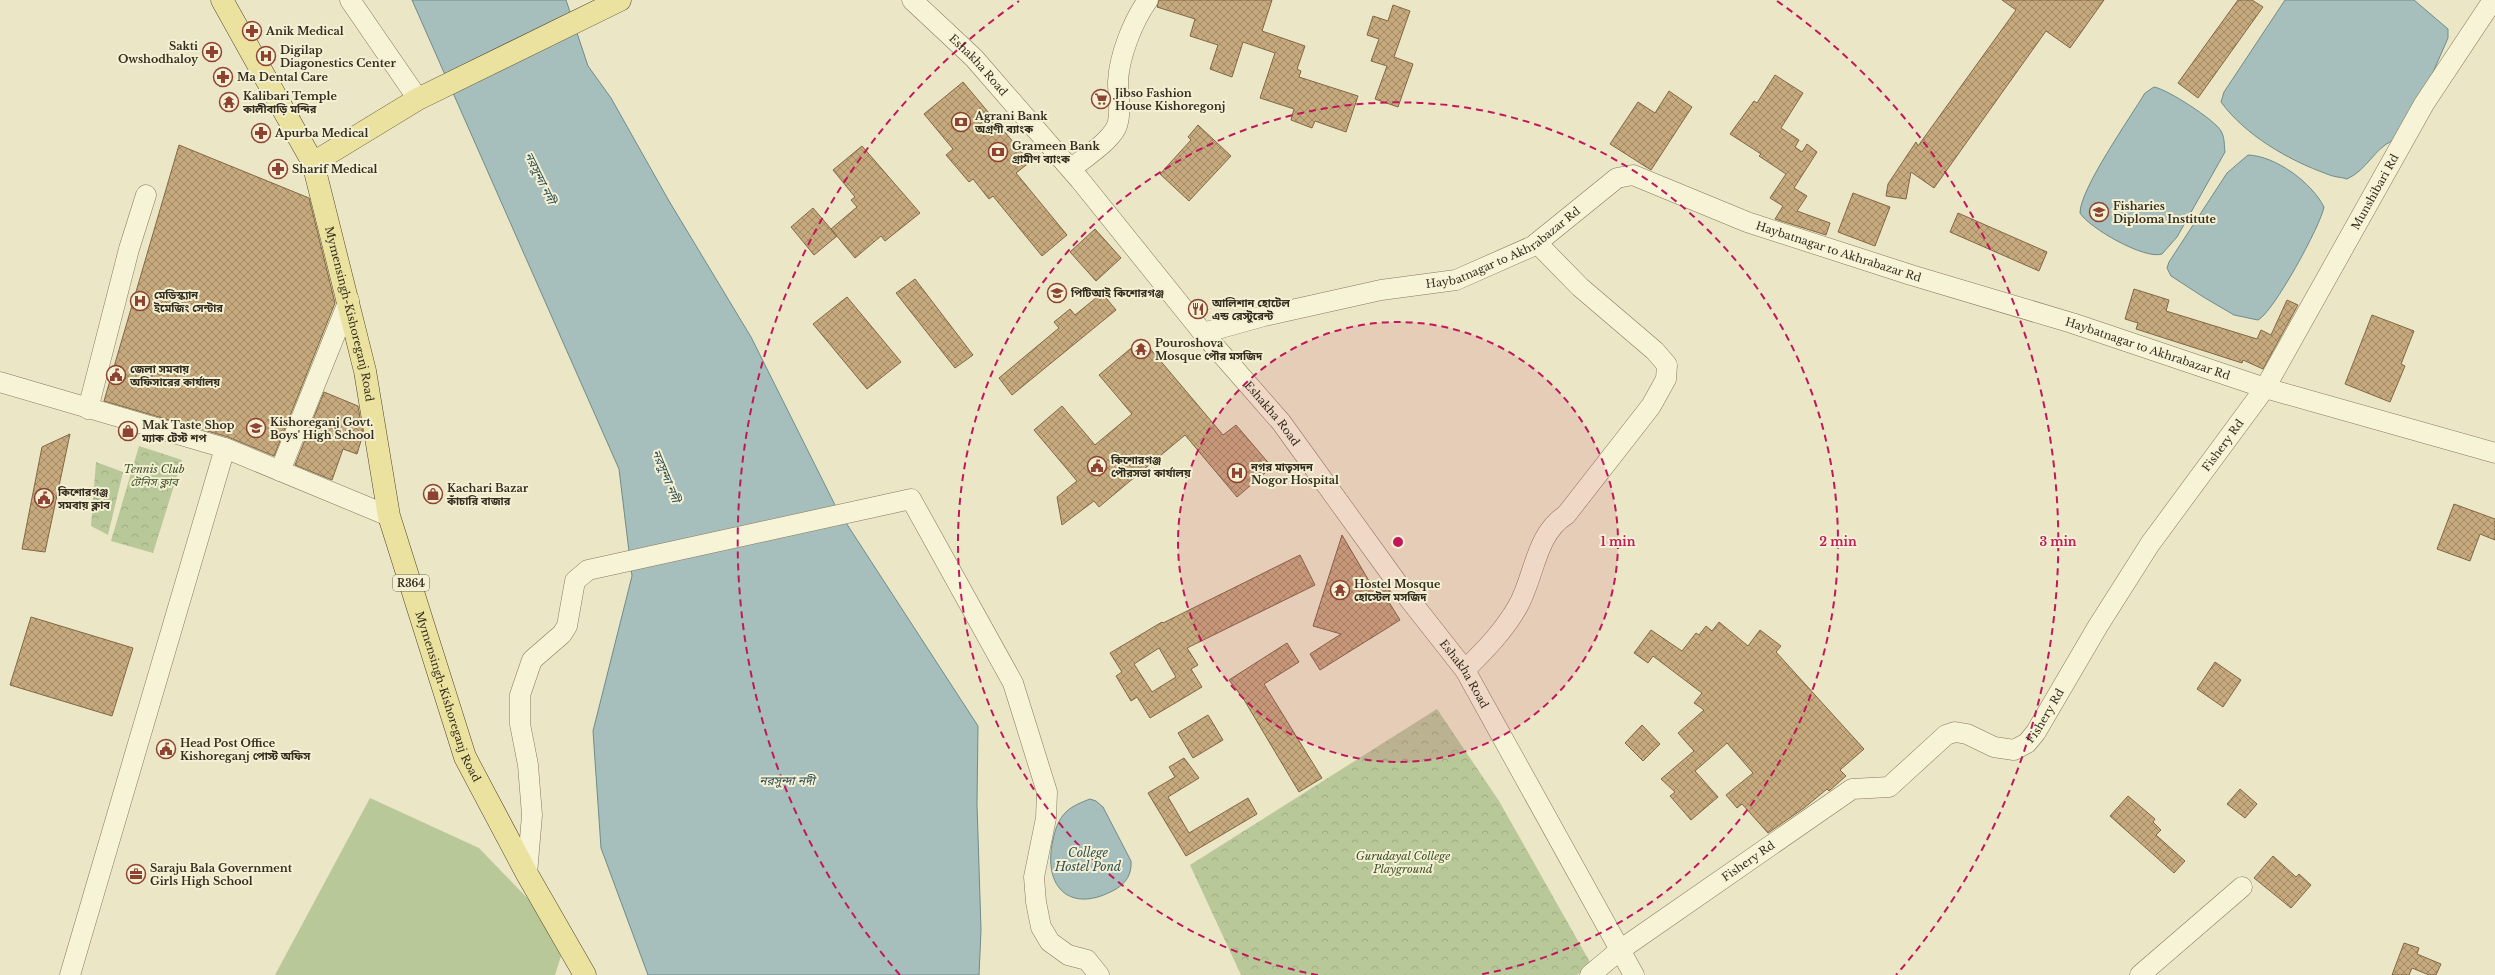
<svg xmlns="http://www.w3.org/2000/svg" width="2495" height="975" viewBox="0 0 2495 975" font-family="'Libre Baskerville','Noto Sans Bengali',serif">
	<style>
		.green { fill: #b9c899 }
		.park { fill: url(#park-crowns) }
		.water { fill: #a6bebc; stroke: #6e8c8a }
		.building { fill: url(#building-cross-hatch); stroke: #816844; fill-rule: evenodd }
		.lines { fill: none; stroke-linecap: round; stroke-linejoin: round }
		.minor-casing { stroke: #84795c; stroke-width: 21 }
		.major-casing { stroke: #524630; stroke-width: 23 }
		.minor { stroke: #f6f3d7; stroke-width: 20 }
		.major { stroke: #ebe29f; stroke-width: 22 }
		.ring { fill: none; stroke: #c2185b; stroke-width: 2; stroke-dasharray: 7 5 }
		.labels { text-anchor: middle; stroke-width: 4; stroke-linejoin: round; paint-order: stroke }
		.shield { fill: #f3f0d4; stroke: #6e6855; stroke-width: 1 }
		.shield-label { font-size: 10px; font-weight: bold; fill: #352e1f }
		.poi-label { font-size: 11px; font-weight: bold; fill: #352e1f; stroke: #f3f0d4; text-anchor: start }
		.street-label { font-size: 11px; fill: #352e1f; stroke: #f3f0d4 }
		.park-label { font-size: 11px; font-style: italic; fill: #3e5027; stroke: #f3f0d4 }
		.water-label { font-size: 12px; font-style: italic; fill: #304f54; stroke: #f3f0d4 }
		.centre { fill: #c2185b; stroke: #f3f0d4; stroke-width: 2 }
		.ring-label { font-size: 12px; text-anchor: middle; font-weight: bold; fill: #c2185b; stroke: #f3f0d4; stroke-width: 4; stroke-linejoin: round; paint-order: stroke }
	</style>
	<defs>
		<pattern id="park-crowns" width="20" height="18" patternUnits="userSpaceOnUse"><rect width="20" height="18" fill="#b9c899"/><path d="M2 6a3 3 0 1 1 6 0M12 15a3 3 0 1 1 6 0" fill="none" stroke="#a0ac83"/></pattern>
		<pattern id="building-cross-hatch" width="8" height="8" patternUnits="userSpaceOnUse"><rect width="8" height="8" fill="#c6a97d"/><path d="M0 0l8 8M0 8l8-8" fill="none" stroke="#a28a66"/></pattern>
	</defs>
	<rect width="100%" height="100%" fill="#ebe6c5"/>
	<path class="green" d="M370,798L479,848L531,902L561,956L555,975H275Z"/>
	<path class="park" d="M139,446L182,460L153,553L111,541Z
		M96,462L123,472L108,535L91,526Z
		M1437,709L1499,801L1591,964L1577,975H1241L1190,865Z"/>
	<path class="water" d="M412,0H566L588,66L611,98L669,201L751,337L837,509L978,726L977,804L981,930L979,975H648L601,848L593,731L632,576L619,469Z
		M2285,0H2414L2448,29V38L2427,86L2392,141C2375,148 2367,170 2347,179C2341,177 2333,177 2327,174C2288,160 2245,135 2221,102L2224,92Z
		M2154,87C2167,89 2215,120 2221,131C2225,138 2224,145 2225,152L2177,237L2162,254C2145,260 2089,228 2080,213C2080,189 2130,118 2145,93Z
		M2248,155C2276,156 2312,183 2324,207C2321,225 2273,313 2258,320L2234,315L2205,298L2171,276L2167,268L2169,262L2227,173Z
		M1090,799L1096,801L1103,807L1131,861C1132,874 1126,883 1116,889C1071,915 1042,888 1053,840C1055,830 1058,820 1066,812C1072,806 1082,802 1090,799Z"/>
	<path class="building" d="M1159,0H1272L1262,31L1305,46L1297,69L1301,71L1299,77L1358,96L1346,132L1315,121L1312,128L1291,120L1294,109L1260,98L1275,53L1243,42L1232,77L1210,69L1218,45L1190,36L1195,19L1157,7Z
		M2002,0H2104L2070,48L2046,31L1934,188L1911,172L1906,199L1886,196L1888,184L1916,142L1918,146L2016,10Z
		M2238,0H2252L2263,7L2198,98L2178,83Z
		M1393,5L1410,11L1394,57L1413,64L1398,107L1375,99L1387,66L1371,61L1379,39L1367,35L1373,16L1388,21Z
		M1775,75L1803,93L1781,128L1799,140L1795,147L1802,152L1807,144L1817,152L1794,188L1807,196L1797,211L1830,223L1826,235L1775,219L1783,206L1770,198L1786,174L1759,156L1761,154L1730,134L1754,101L1757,103Z
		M963,82L1030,162L1016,173L1067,235L1042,256L993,196L989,199L973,179L969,182L946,155L953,149L924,114Z
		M1669,91L1692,107L1651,170L1610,144L1638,102L1655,113Z
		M1198,125L1231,156L1189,201L1160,174L1191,140L1188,137Z
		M179,145L309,198L335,303L274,456L228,437L104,401Z
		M862,146L920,213L885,241L881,236L855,258L831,229L857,207L851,200L855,197L833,170Z
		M1853,193L1890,207L1875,246L1838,232Z
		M813,208L837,236L814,255L791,227Z
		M1958,213L2047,252L2039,271L1950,232Z
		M1095,229L1121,258L1096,281L1070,252Z
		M915,279L973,355L955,368L896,293Z
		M2134,289L2169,300L2166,311L2257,339L2261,330L2271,335L2287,300L2298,305L2263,369L2243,360L2242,363L2136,329L2138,323L2125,319Z
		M1102,293L1116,310L1012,395L999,378L1059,328L1054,322L1070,309L1075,315Z
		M847,297L901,362L867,389L813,324Z
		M2372,315L2414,331L2401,364L2405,366L2390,402L2345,384Z
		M1142,339L1223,435L1236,425L1272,467L1237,497L1185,435L1099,507L1094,501L1062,525L1057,497L1077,481L1034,430L1062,406L1095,445L1132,414L1099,375Z
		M324,392L358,406L363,434L357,454L343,449L332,480L295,465Z
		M70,434L45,552L22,549L42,447Z
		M2454,504L2495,519V540L2480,534L2470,561L2437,549Z
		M1342,535L1372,586L1382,581L1393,596L1387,599L1400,620L1320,670L1310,654L1341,634L1313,626Z
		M1300,555L1315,585L1187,648L1198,665L1191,669L1202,687L1150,718L1137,697L1131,701L1116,676L1122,672L1110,653L1162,622L1163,623ZM1159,648L1176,677L1152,692L1134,664Z
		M31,617L133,648L112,716L10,685Z
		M1719,622L1748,646L1760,630L1781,646L1776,652L1864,749L1840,770L1846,776L1829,791L1827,789L1804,808L1768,833L1742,804L1737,808L1726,795L1753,773L1727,743L1695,771L1718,797L1691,820L1670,796L1675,792L1661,779L1694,751L1678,733L1704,710L1694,703L1702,693L1653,656L1648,663L1634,653L1651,630L1682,651L1696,633L1699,635L1706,626L1712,631Z
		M1287,643L1299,662L1264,684L1322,778L1299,792L1243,698L1229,680Z
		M2215,662L2241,680L2223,707L2197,689Z
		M1208,715L1223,740L1193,758L1178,733Z
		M1642,725L1660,744L1643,761L1625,743Z
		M1184,758L1199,778L1168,797L1189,833L1248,798L1257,814L1186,856L1148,793L1175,777L1169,767Z
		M2240,789L2257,804L2245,818L2227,804Z
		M2128,796L2155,819L2153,822L2161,830L2156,835L2185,861L2174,873L2110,816Z
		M2273,856L2296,877L2299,874L2311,885L2291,908L2254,878Z
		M2404,943L2419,948L2417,954L2441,964L2436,975H2429L2412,968L2409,975H2392Z"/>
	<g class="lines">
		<g class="minor-casing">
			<g id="minor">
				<path d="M350,0L418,99"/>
				<path id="s1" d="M912,0L974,58L1080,180L1203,333L1281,422L1406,595L1465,670L1634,975"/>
				<path d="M1071,169C1085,157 1107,144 1116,128C1122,115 1118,96 1118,82C1119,56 1133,21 1148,0"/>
				<path id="s2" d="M1203,333L1264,316L1381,290L1456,280L1533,246L1617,178L1633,175L1747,222L1911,275L2072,323L2265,388L2495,453"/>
				<path d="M0,382L225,448"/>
				<path d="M88,409L129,249L146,195"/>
				<path d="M280,471L349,300"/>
				<path d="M1465,670C1485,650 1504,631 1518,606C1534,578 1536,533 1566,515L1651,406L1666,379L1667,365L1655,351L1580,287L1537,243"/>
				<path d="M527,874L532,815L528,765L520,724V695L532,660L562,634L567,626L575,581L588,570L911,499L1013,683L1047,792L1046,818L1034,877L1036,902L1041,927L1050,942L1068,955L1087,960L1099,975"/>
				<path d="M70,975L225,448L389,516"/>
				<path id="s3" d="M1590,975L1620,950L1852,789L1889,787L1946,735L1955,732L1967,734L1994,747L2014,750L2027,743L2036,732L2098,626L2150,544L2265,388L2424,104L2493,0"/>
				<path d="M2140,975L2242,887"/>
			</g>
		</g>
		<g class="major-casing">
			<g id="major">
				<path id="s4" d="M222,0L313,163L365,371L389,516L465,757L527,874L585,975"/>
				<path d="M313,163L418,99L620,0"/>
			</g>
		</g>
		<use href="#minor" class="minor"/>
		<use href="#major" class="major"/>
	</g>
	<circle cx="1398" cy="542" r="220" fill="#c2185b" fill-opacity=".12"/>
	<g class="ring">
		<circle cx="1398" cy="542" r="220"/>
		<path d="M1318 975A440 440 0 1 1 1478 975"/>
		<path d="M900 975A660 660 0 0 1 1019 1M1777 1A660 660 0 0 1 1896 975"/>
	</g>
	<defs>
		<g id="pharmacy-ring" transform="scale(1)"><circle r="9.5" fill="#f3f0d4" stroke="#8e4231" stroke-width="1.5"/><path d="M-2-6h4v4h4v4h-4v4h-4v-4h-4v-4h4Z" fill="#8e4231"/></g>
		<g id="hospital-ring" transform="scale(1)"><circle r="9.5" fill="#f3f0d4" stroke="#8e4231" stroke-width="1.5"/><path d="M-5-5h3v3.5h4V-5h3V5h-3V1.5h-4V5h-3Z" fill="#8e4231"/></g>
		<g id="supermarket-ring" transform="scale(1)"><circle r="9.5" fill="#f3f0d4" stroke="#8e4231" stroke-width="1.5"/><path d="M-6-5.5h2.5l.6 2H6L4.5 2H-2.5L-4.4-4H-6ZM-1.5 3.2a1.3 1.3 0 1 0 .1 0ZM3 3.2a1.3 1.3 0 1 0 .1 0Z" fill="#8e4231"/></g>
		<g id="temple-ring" transform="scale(1)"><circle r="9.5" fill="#f3f0d4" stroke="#8e4231" stroke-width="1.5"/><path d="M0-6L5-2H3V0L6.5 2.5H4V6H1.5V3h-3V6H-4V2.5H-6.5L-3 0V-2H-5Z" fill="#8e4231"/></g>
		<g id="bank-ring" transform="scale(1)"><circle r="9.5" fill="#f3f0d4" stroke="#8e4231" stroke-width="1.5"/><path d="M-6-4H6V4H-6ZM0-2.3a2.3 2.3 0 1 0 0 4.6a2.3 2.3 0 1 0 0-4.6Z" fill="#8e4231"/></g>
		<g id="university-ring" transform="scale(1)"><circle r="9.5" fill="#f3f0d4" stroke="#8e4231" stroke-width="1.5"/><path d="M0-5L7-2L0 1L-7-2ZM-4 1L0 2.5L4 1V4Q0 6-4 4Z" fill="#8e4231"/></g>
		<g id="school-ring" transform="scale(1)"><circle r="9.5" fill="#f3f0d4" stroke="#8e4231" stroke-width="1.5"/><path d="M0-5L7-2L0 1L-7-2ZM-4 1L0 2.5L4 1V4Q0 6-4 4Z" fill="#8e4231"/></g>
		<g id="restaurant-ring" transform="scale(1)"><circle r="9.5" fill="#f3f0d4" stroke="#8e4231" stroke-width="1.5"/><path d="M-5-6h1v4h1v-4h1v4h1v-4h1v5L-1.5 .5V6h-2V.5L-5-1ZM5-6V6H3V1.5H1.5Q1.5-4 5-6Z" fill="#8e4231"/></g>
		<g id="civic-ring" transform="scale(1)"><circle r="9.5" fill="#f3f0d4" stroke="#8e4231" stroke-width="1.5"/><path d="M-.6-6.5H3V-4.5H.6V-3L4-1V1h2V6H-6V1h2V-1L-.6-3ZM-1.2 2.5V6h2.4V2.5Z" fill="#8e4231"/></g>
		<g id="shop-ring" transform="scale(1)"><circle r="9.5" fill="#f3f0d4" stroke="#8e4231" stroke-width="1.5"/><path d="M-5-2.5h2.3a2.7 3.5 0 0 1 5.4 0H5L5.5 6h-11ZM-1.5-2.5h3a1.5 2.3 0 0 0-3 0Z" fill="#8e4231"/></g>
		<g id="office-ring" transform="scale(1)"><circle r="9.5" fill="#f3f0d4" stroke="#8e4231" stroke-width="1.5"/><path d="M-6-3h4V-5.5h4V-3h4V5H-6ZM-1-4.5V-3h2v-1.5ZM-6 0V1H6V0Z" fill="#8e4231"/></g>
	</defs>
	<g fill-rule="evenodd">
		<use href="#pharmacy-ring" x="252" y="31"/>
		<use href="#pharmacy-ring" x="212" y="52"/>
		<use href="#hospital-ring" x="266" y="56"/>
		<use href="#pharmacy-ring" x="223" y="77"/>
		<use href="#supermarket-ring" x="1101" y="99"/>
		<use href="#temple-ring" x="229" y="102"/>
		<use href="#bank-ring" x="961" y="122"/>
		<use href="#pharmacy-ring" x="261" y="133"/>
		<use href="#bank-ring" x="998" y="152"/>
		<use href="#pharmacy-ring" x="278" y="169"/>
		<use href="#university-ring" x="2099" y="212"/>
		<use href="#school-ring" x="1057" y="293"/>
		<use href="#hospital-ring" x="140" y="301"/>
		<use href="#restaurant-ring" x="1198" y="309"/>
		<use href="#temple-ring" x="1141" y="349"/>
		<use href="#civic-ring" x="116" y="375"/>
		<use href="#school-ring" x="256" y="428"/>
		<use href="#shop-ring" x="128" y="431"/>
		<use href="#civic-ring" x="1097" y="466"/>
		<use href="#hospital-ring" x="1237" y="473"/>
		<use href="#shop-ring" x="433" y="494"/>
		<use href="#civic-ring" x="44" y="498"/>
		<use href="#temple-ring" x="1340" y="590"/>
		<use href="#civic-ring" x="166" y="749"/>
		<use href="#office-ring" x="136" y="874"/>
	</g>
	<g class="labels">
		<rect class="shield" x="393" y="575" width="36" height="16" rx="3"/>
		<g class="shield-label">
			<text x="411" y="587">R364</text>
		</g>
		<g class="poi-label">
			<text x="266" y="35">Anik Medical</text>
			<text x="198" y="50" text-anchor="end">Sakti<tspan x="198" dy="13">Owshodhaloy</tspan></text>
			<text x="280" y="54">Digilap<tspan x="280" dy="13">Diagonestics Center</tspan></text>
			<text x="237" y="81">Ma Dental Care</text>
			<text x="1115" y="97">Jibso Fashion<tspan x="1115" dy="13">House Kishoregonj</tspan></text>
			<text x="243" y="100">Kalibari Temple<tspan x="243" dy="13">কালীবাড়ি মন্দির</tspan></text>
			<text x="975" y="120">Agrani Bank<tspan x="975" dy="13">অগ্রণী ব্যাংক</tspan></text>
			<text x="275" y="137">Apurba Medical</text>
			<text x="1012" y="150">Grameen Bank<tspan x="1012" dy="13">গ্রামীণ ব্যাংক</tspan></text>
			<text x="292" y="173">Sharif Medical</text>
			<text x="2113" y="210">Fisharies<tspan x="2113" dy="13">Diploma Institute</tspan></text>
			<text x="1071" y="297">পিটিআই কিশোরগঞ্জ</text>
			<text x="154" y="299">মেডিস্ক্যান<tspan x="154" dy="13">ইমেজিং সেন্টার</tspan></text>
			<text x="1212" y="307">আলিশান হোটেল<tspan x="1212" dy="13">এন্ড রেস্টুরেন্ট</tspan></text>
			<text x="1155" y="347">Pouroshova<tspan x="1155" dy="13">Mosque পৌর মসজিদ</tspan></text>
			<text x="130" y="373">জেলা সমবায়<tspan x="130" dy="13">অফিসারের কার্যালয়</tspan></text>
			<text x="270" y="426">Kishoreganj Govt.<tspan x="270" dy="13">Boys' High School</tspan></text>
			<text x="142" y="429">Mak Taste Shop<tspan x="142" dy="13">ম্যাক টেস্ট শপ</tspan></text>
			<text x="1111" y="464">কিশোরগঞ্জ<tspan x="1111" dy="13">পৌরসভা কার্যালয়</tspan></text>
			<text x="1251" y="471">নগর মাতৃসদন<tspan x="1251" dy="13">Nogor Hospital</tspan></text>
			<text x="447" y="492">Kachari Bazar<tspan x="447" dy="13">কাঁচারি বাজার</tspan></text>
			<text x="58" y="496">কিশোরগঞ্জ<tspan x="58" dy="13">সমবায় ক্লাব</tspan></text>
			<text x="1354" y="588">Hostel Mosque<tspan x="1354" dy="13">হোস্টেল মসজিদ</tspan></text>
			<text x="180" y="747">Head Post Office<tspan x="180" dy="13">Kishoreganj পোস্ট অফিস</tspan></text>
			<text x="150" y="872">Saraju Bala Government<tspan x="150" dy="13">Girls High School</tspan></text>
		</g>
		<g class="street-label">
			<text dy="4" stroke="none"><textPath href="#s1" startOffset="93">Eshakha Road</textPath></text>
			<text dy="4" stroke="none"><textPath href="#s3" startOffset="1175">Munshibari Rd</textPath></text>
			<text dy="4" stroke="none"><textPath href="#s2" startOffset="315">Haybatnagar to Akhrabazar Rd</textPath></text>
			<text dy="4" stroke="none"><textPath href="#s2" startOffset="687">Haybatnagar to Akhrabazar Rd</textPath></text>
			<text dy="4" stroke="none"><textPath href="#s4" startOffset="342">Mymensingh-Kishoreganj Road</textPath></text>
			<text dy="4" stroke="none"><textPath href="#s2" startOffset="1011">Haybatnagar to Akhrabazar Rd</textPath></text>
			<text dy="4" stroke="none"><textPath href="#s1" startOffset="549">Eshakha Road</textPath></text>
			<text dy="4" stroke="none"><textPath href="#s3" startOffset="879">Fishery Rd</textPath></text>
			<text dy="4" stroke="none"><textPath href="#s1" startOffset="873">Eshakha Road</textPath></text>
			<text dy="4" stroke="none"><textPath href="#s4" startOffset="738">Mymensingh-Kishoreganj Road</textPath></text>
			<text dy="4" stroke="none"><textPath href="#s3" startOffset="555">Fishery Rd</textPath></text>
			<text dy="4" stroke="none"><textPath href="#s3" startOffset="195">Fishery Rd</textPath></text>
		</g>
		<g class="park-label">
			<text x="154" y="473">Tennis Club<tspan x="154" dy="13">টেনিস ক্লাব</tspan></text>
			<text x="1403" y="860">Gurudayal College<tspan x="1403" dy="13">Playground</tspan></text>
		</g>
		<g class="water-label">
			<text transform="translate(540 178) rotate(64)" y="4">নরসুন্দা নদী</text>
			<text transform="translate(666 476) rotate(68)" y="4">নরসুন্দা নদী</text>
			<text x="787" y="785">নরসুন্দা নদী</text>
			<text x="1088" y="857">College<tspan x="1088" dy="14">Hostel Pond</tspan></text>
		</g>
	</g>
	<circle cx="1398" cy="542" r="6" class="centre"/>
	<g class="ring-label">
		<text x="1618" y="546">1 min</text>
		<text x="1838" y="546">2 min</text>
		<text x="2058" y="546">3 min</text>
	</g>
</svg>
